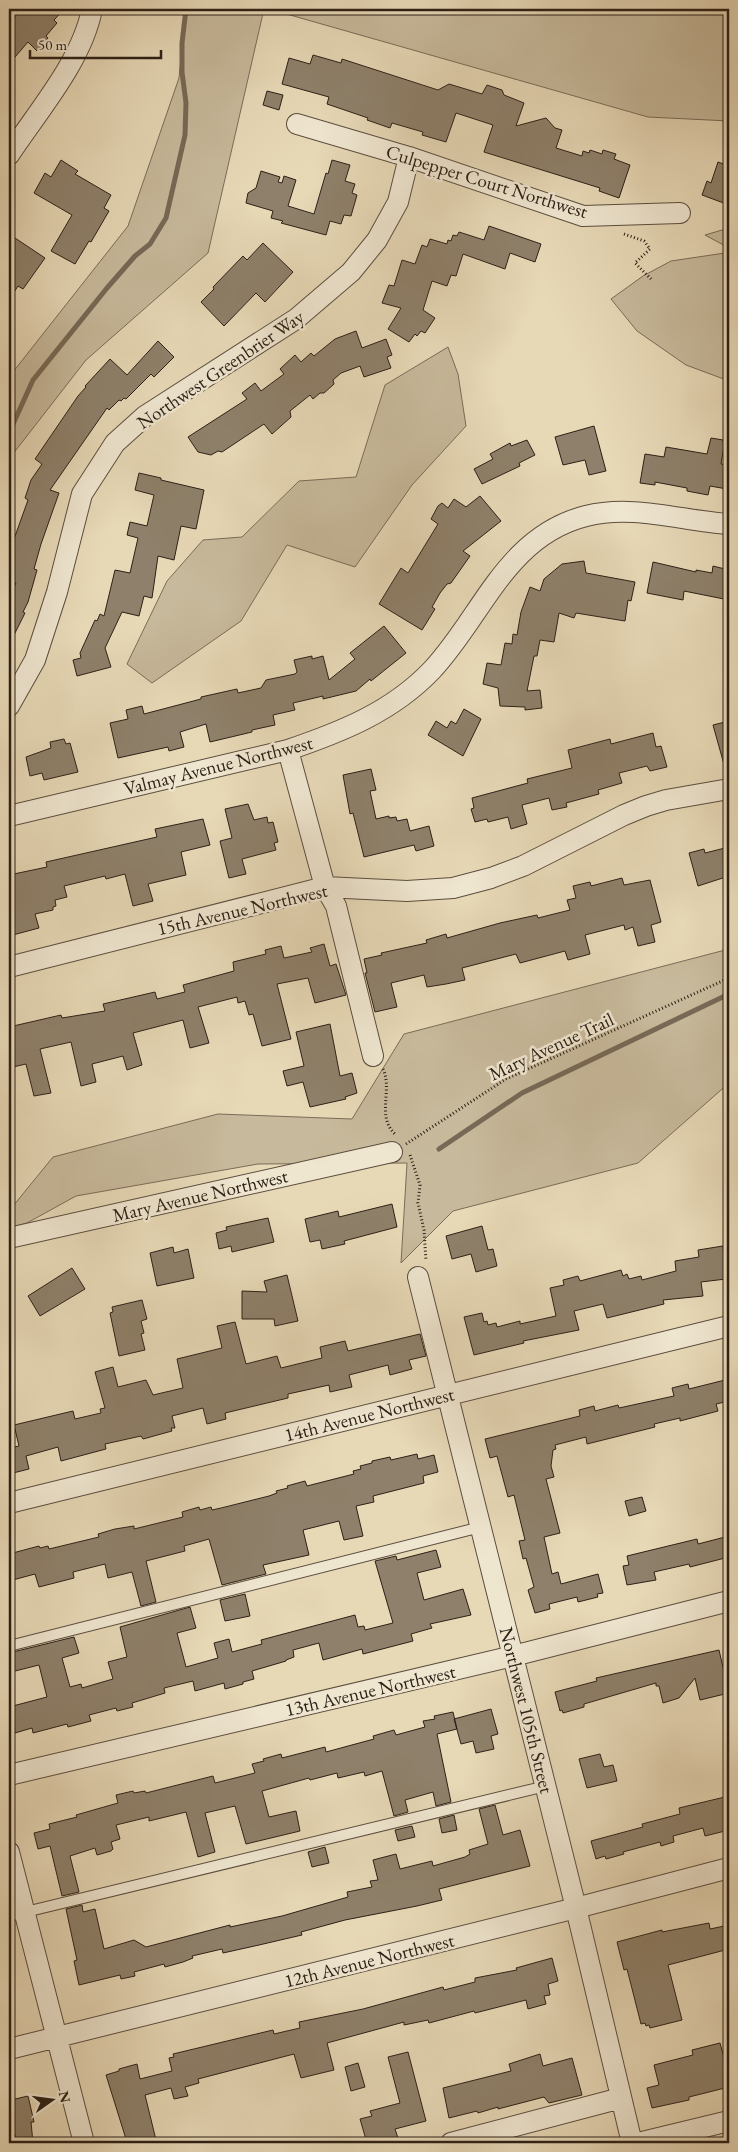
<svg xmlns="http://www.w3.org/2000/svg" width="738" height="2152" viewBox="0 0 738 2152" font-family="'EB Garamond',serif">
	<style>
		.green { fill: #c7b99b; stroke: #7a6c59 }
		.lines { fill: none; stroke-linecap: round; stroke-linejoin: round }
		.stream { stroke: #776956; stroke-width: 5 }
		.building { fill: #8e806a; stroke: #2d2017 }
		.service-casing { stroke: #5c4e3f; stroke-width: 12 }
		.minor-casing { stroke: #5c4e3f; stroke-width: 22 }
		.path { stroke: #2d2017; stroke-width: 3; stroke-dasharray: 1 2.5; stroke-linecap: butt }
		.service { stroke: #efe6d0; stroke-width: 10 }
		.minor { stroke: #efe6d0; stroke-width: 20 }
		.labels { text-anchor: middle; stroke-width: 5; stroke-linejoin: round; paint-order: stroke }
		.street-label { font-size: 19px; fill: #2d2017; stroke: #efe6d0 }
	</style>
	<rect width="100%" height="100%" fill="#e7d8b6"/>
	<filter id="stains"><feTurbulence type="fractalNoise" baseFrequency=".004" numOctaves="4"/><feColorMatrix values="0 0 0 0 .2 0 0 0 0 .09 0 0 0 0 .02 0 0 0 .5 -.17"/></filter>
	<radialGradient id="worn" r=".72"><stop offset=".6" stop-color="#630" stop-opacity="0"/><stop offset="1" stop-color="#630" stop-opacity=".3"/></radialGradient>
	<path class="green" d="M186,9H264L208,253L86,360L9,459V377L128,226L179,78Z
		M269,9H729V121L648,117Z
		M729,228V248L705,235Z
		M725,253L729,255V381L686,365L637,331L611,299L643,276L671,261Z
		M448,347L458,374L466,426L412,485L355,567L287,545L241,621L152,683L127,664L167,581L203,540L242,537L299,481L356,477L385,385Z
		M729,949V1083L638,1163L453,1211L401,1263L407,1163L258,1164L76,1196L27,1223L9,1228V1211L53,1157L218,1114L352,1119L404,1034Z"/>
	<g class="lines">
		<path class="stream" d="M9,433L33,380L107,288L135,256L150,244L166,218L185,135L186,103L182,72V43L186,9
			M439,1149L522,1093L729,994"/>
	</g>
	<path class="building" d="M22,9H64L54,20L57,23L46,36L48,38L37,51L28,42L9,64V23Z
		M313,55L341,63L342,59L438,90L449,84L482,94L487,85L502,90L504,95L524,103L516,126L546,118L555,128L562,130L556,148L582,156L583,151L589,153L590,150L602,154L603,150L616,154L614,159L630,165L619,198L599,191L600,188L484,152L493,125L456,113L446,142L422,135L423,132L392,123L390,128L367,120L368,118L327,104L329,97L282,84L289,58L310,64Z
		M267,91L283,95L279,110L263,105Z
		M61,160L78,171L75,174L111,195L104,208L109,211L91,242L89,241L75,264L51,251L72,215L34,193L45,173L51,177Z
		M332,160L350,165L345,181L355,184L352,193L357,195L351,216L344,215L341,224L330,221L326,235L281,223L283,221L271,218L273,211L246,203L248,193L256,188L261,171L280,177L278,182L282,183L284,176L296,180L288,206L314,214L326,173L328,174Z
		M718,162L729,166V205L702,195L707,181L711,183Z
		M489,226L541,244L535,262L510,253L505,269L463,254L456,276L451,275L447,286L432,281L423,310L435,318L425,333L421,331L417,336L415,334L409,342L388,329L401,308L382,303L389,285L394,286L402,260L415,264L422,245L427,247L430,239L447,244L448,240L451,241L453,235L457,236L459,232L484,240Z
		M9,234L45,258L23,289L18,286L9,300Z
		M263,243L293,272L265,302L256,293L224,326L201,302L214,289L213,287L243,256L247,260Z
		M356,331L362,348L386,339L392,355L387,357L391,368L364,377L360,366L341,373L333,380L334,384L324,393H320L313,399L310,395L290,411L291,417L272,434L264,424L222,452L218,451L211,455L198,452L188,437L247,399L242,393L255,383L261,391L284,374L280,369L295,355L301,362L311,353L314,356L335,339Z
		M158,341L174,357L154,377L151,374L126,399L124,398L121,401L119,400L109,410L107,408L50,490L59,493L41,544L34,569L37,570L28,602L23,612L25,613L9,645V597L16,583L9,581V538L14,539L28,500L25,498L31,480L42,464L35,459L78,396L86,387L85,386L110,359L127,375Z
		M594,426L606,471L589,475L585,460L563,465L555,437Z
		M711,438L723,440L724,446L721,464L729,465L727,489L710,486L708,495L687,491V488L655,482V485L640,483L645,454L664,457L666,447L707,454Z
		M527,440L535,455L519,463L520,466L482,484L474,469L493,459L490,454L510,443L511,446Z
		M139,473L161,478V480L204,490L196,529L181,526L174,560L158,556L152,598L144,596L139,616L122,612L105,648L111,667L77,676L73,660L81,658L80,653L95,620L97,621L100,614L104,616L115,570L130,573L138,538L127,535L130,522L147,526L154,495L135,490Z
		M480,496L501,521L463,551L470,556L451,583L447,584L440,593L432,607L435,609L422,630L379,604L401,568L408,573L438,524L431,519L438,506L442,503L448,508L454,499L466,507Z
		M584,561L586,573L635,582L631,601L628,600L625,621L576,613L574,618L559,613L554,642L540,640L537,656H534L527,691L540,690L542,708L525,710V707L500,706L498,688L483,684L487,663L501,665L505,643L512,644L513,634L517,635L521,612L530,587L540,591L544,579L562,564Z
		M653,562L696,572V570L712,573L713,566L729,570V600L684,591L683,600L647,593Z
		M384,626L406,653L371,681L370,679L356,691L323,699V696L293,703L295,710L273,715L275,725L252,730V732L210,742L206,724L180,732L184,747L169,751L168,747L118,758L110,723L128,719L126,710L142,706L144,714L201,699V697L237,689L238,693L261,688L266,680L295,674L297,672L294,660L312,656V659L323,656L329,680L355,659L350,653Z
		M464,709L481,719L463,756L428,735L436,721L447,728L451,721L456,724Z
		M729,721V767L725,768L713,725Z
		M653,733L656,747L661,746L667,767L650,771L647,766L619,773L622,783L598,790L599,794L566,803L567,807L552,810L549,798L522,805L527,824L511,829L508,817L488,822L487,819L475,822L471,809L474,808L472,798L528,783L527,779L572,768L568,750L610,739L611,744Z
		M64,739L66,744L70,743L78,772L44,780L42,773L30,776L26,757L51,748L50,742Z
		M371,769L376,790L370,791L376,819L389,816V818L396,817L397,821L407,819L410,831L429,826L434,846L416,851L414,845L364,857L353,813L350,814L343,775Z
		M248,804L254,820L267,817L268,823L273,822L278,842L274,843L276,850L242,859L246,874L229,878L220,841L232,838L225,809Z
		M203,819L210,845L181,852L186,875L148,884L153,901L133,906L125,874L106,879L105,876L64,886L67,897L55,900L56,906L53,907V910L35,914L39,928L9,936V875L47,867L46,862L157,837L155,829Z
		M729,847V876L698,886L689,853L704,849L705,853Z
		M622,878L624,885L650,880L661,922L651,925L655,942L638,946L633,927L625,930L624,925L585,935L590,954L568,960L565,951L520,963L516,954L462,968L465,980L446,984L427,987L424,975L391,983L397,1007L375,1012L365,973H367L364,959L382,955L381,953L427,943L426,940L446,934L447,938L500,923L537,915L538,918L570,910L567,900L576,898L573,886L590,882L591,886Z
		M324,944L330,966L336,964L346,995L315,1003L308,978L277,984L291,1039L262,1046L253,1014L249,1015L245,1001L238,1003L237,997L198,1007L209,1043L190,1048L183,1020L133,1033L142,1065L127,1070L123,1056L92,1064L96,1082L81,1086L71,1042L40,1049L51,1093L34,1096L26,1064L13,1067L12,1064H9V1027L61,1015L62,1018L105,1011L103,1004L155,992L157,999L185,992L183,985L234,971L233,962L266,954L265,950L281,946L284,958L312,952L310,948Z
		M330,1024L340,1076L352,1073L357,1093L345,1097L346,1099L310,1107L303,1082L287,1086L283,1071L304,1066L296,1032Z
		M392,1204L397,1227L344,1241L345,1244L322,1249L320,1240L310,1242L305,1219L338,1211L339,1217Z
		M268,1218L274,1242L232,1252L231,1246L219,1249L216,1233L227,1230L226,1227Z
		M482,1226L488,1250L493,1249L497,1266L476,1272L471,1254L452,1259L446,1236Z
		M723,1246L726,1279L701,1282L703,1296L663,1300L664,1304L607,1318L603,1304L574,1311L579,1330L523,1341L524,1343L474,1355L464,1317L482,1313L484,1322L487,1321L488,1325L496,1323L497,1327L520,1321V1324L556,1316L550,1288L564,1285L563,1280L578,1276L580,1281L621,1270L623,1276L627,1274L629,1279L641,1276L642,1280L676,1271L675,1261L699,1257L698,1250Z
		M173,1247L174,1253L188,1249L194,1278L157,1286L150,1253Z
		M72,1268L85,1289L40,1316L28,1296Z
		M287,1275L298,1321L275,1326L274,1319H242V1291L267,1292L264,1281Z
		M142,1300L147,1319L141,1321L144,1333L141,1334L145,1350L119,1356L110,1313L113,1312L112,1307Z
		M235,1322L246,1364L277,1356L281,1368L322,1358L320,1347L345,1341L348,1351L420,1334L426,1356L409,1360L412,1369L390,1375L388,1365L349,1375L352,1387L330,1392L329,1385L288,1394V1398L225,1413L226,1419L207,1424L203,1408L172,1416L175,1428H171L172,1431L143,1439L141,1436L105,1444L106,1449L61,1461L58,1447L26,1456L29,1469L9,1474V1448L19,1446L14,1425L73,1411L75,1419L101,1413L100,1409L105,1408L95,1372L113,1367L118,1387L146,1380L153,1395L183,1388L177,1359L222,1348L217,1326Z
		M729,1379V1401L716,1404L718,1411L680,1421V1418L654,1424L655,1427L587,1444L586,1437L555,1445L556,1449L553,1450L551,1466L554,1477L546,1479L560,1533L544,1537L552,1574L558,1572L561,1584L598,1574L603,1593L597,1594L598,1597L578,1602L577,1597L549,1604L550,1609L535,1613L528,1590L534,1587L526,1558L523,1559L519,1541L525,1540L514,1495L508,1497L497,1456L490,1458L485,1439L580,1416L579,1410L594,1406L595,1411L618,1405L619,1408L674,1396L672,1388L688,1384L689,1389Z
		M417,1454L418,1459L434,1455L438,1472L423,1476L424,1483L373,1496L374,1502L356,1506L363,1536L344,1540L339,1521L303,1530L309,1555L263,1565L266,1574L222,1585L209,1539L184,1546L185,1551L146,1561L156,1602L141,1606L132,1572L108,1578L105,1564L73,1572L74,1578L39,1587L35,1574L9,1581V1554L39,1546L40,1548L48,1546L49,1549L99,1537L98,1534L115,1529L134,1526V1529L183,1517L182,1512L199,1507L200,1510L211,1507L212,1510L221,1508L269,1496L277,1493L276,1491L288,1488L287,1486L305,1481L307,1486L354,1474L353,1471L361,1469L360,1466L372,1463V1461L390,1457L391,1460Z
		M642,1497L646,1511L629,1516L625,1501Z
		M729,1536V1557L690,1567L689,1564L654,1572L656,1580L627,1585L623,1566L629,1565L627,1556L697,1539L698,1544Z
		M436,1550L441,1567L417,1573L424,1600L463,1589L471,1615L430,1624L432,1628L411,1634L413,1641L363,1654L362,1649L323,1660L319,1643L293,1650L294,1657L286,1660V1661L252,1671L254,1679L243,1682V1684L225,1689L224,1683L195,1691L193,1681L164,1688L165,1693L132,1703L133,1707L117,1711L116,1708L89,1715L91,1721L68,1727L67,1724L33,1733L32,1728L15,1733L9,1707L47,1697L39,1665L11,1672L9,1653L74,1637L79,1653L62,1658L70,1687L81,1684L82,1688L113,1679L108,1662L127,1657L120,1627L190,1607L196,1628L177,1633L186,1667L218,1658L214,1643L229,1639L232,1652L262,1644L261,1640L355,1615L358,1627L364,1626L365,1630L393,1623L375,1561L396,1556L397,1560Z
		M245,1594L250,1616L225,1621L220,1600Z
		M719,1650L729,1693L700,1700L695,1678L679,1698L663,1703L659,1686H656V1683L584,1704V1707L563,1713L562,1710L560,1711L555,1692L597,1681L596,1678Z
		M491,1709L498,1734L491,1736L494,1749L476,1753L473,1741L461,1744L454,1719Z
		M453,1712L457,1729L437,1734L451,1802L436,1806L433,1792L405,1800L408,1812L394,1816L382,1771L365,1776L364,1772L338,1778L337,1773L310,1780L309,1778L262,1791L269,1817L296,1811L300,1831L246,1844L235,1806L205,1813L215,1852L198,1857L186,1812L149,1821V1817L116,1825L120,1839L111,1842L113,1849L111,1851L97,1855L95,1848L70,1856L79,1892L62,1896L50,1846L38,1849L34,1833L50,1829L49,1824L77,1817L76,1815L118,1803L116,1795L133,1791L134,1793L145,1791L146,1793L213,1776L215,1783L255,1773L252,1764L264,1761L263,1759L281,1754L282,1758L325,1747L326,1752L374,1739L373,1736L394,1730L396,1735L425,1727L423,1721L435,1719L434,1716Z
		M600,1754L604,1767L613,1765L617,1781L587,1788L579,1759Z
		M729,1796V1830L705,1836L703,1828L673,1836L674,1842L661,1846L660,1842L623,1852L624,1854L606,1859L605,1856L596,1859L591,1841L643,1827L642,1824L680,1814L679,1808Z
		M495,1805L503,1835L520,1830L530,1866L439,1889L442,1900L417,1906L345,1920L301,1932L302,1935L259,1945L223,1953L222,1949L192,1956L193,1958L183,1962L165,1967L164,1964L134,1972L135,1976L121,1979L120,1975L79,1985L74,1961L77,1960L66,1909L82,1905L83,1912L95,1909L104,1949L134,1940L146,1947L230,1925V1927L282,1916L348,1897L347,1892L372,1887L370,1881L378,1880L373,1860L396,1854L400,1869L432,1861L433,1866L465,1857L470,1854L469,1850L488,1844L479,1809Z
		M454,1815L457,1830L442,1833L439,1819Z
		M412,1826L415,1837L398,1841L395,1830Z
		M325,1847L329,1863L312,1867L308,1852Z
		M709,1923L710,1929L729,1925V1949L668,1965L682,2020L650,2028L649,2025L646,2026L645,2023L641,2024L627,1969L624,1970L617,1942L662,1930V1932Z
		M552,1958L558,1981L548,1984L550,1995L544,1996L546,2004L528,2009L526,2000L475,2013L474,2011L429,2023L428,2020L404,2025V2022L327,2043L334,2070L301,2078L294,2054L198,2079L199,2083L185,2087L188,2096L174,2099L171,2088L145,2095L156,2140L144,2143H133L131,2137L126,2139L106,2075L119,2071V2069L137,2064L140,2079L172,2071L169,2058L174,2057L173,2054L273,2030L274,2034L300,2028L299,2022L363,2009L443,1987L444,1990L475,1982V1978L517,1970L516,1968Z
		M720,2043L726,2065L729,2064V2087L689,2097V2100L652,2108L647,2088L659,2085L654,2065L693,2055L692,2050Z
		M408,2052L426,2121L395,2129L398,2138L379,2143H367L360,2119L372,2116L370,2111L400,2103L388,2057Z
		M540,2054L543,2066L572,2058L582,2095L549,2103L544,2097L498,2109V2107L478,2113L477,2111L449,2118L443,2088L511,2071L509,2064Z
		M358,2063L365,2087L351,2091L345,2067Z
		M28,2096L34,2122H31L33,2143H17L15,2135L12,2136L9,2123V2112L14,2111L11,2100Z"/>
	<g class="lines">
		<g class="service-casing">
			<path id="service" d="M9,1646L481,1527
				M9,1916L546,1786"/>
		</g>
		<g class="minor-casing">
			<path id="minor" d="M297,124L409,157L583,216L680,213
				M9,155C38,111 82,61 92,9
				M9,706L35,660L57,592L82,494L115,443L145,416L296,319L351,272L377,240L398,202L409,157
				M288,750L325,887L336,906L373,1056
				M9,816L288,750C341,732 392,712 432,670C482,617 506,536 586,516C633,504 682,521 729,524
				M9,967L325,887L407,891L453,888L491,878L523,866L624,815L646,806L666,800L729,789
				M9,1238L392,1152
				M418,1277L576,1908L632,2143
				M9,1503L729,1326
				M9,1775L513,1656L729,1601
				M9,1852L84,2143
				M9,2049L576,1908L729,1868
				M451,2143L621,2098
				M638,2143L729,2121"/>
		</g>
		<path class="path" d="M624,234L644,241L650,249L635,263L651,279
			M383,1069C393,1090 376,1116 395,1134
			M406,1144L506,1079L729,978
			M410,1155L420,1185L418,1203L424,1230L426,1261"/>
		<use href="#service" class="service"/>
		<use href="#minor" class="minor"/>
	</g>
	<g class="labels">
		<g class="street-label">
			<text transform="translate(487 181) rotate(17)" y="7">Culpepper Court Northwest</text>
			<text transform="translate(220 369) rotate(-34)" y="7">Northwest Greenbrier Way</text>
			<text transform="translate(218 765) rotate(-14)" y="7">Valmay Avenue Northwest</text>
			<text transform="translate(242 909) rotate(-13)" y="7">15th Avenue Northwest</text>
			<text transform="translate(551 1046) rotate(-25)" y="7">Mary Avenue Trail</text>
			<text transform="translate(200 1195) rotate(-13)" y="7">Mary Avenue Northwest</text>
			<text transform="translate(369 1414) rotate(-14)" y="7">14th Avenue Northwest</text>
			<text transform="translate(370 1690) rotate(-13)" y="7">13th Avenue Northwest</text>
			<text transform="translate(527 1710) rotate(76)" y="7">Northwest 105th Street</text>
			<text transform="translate(369 1960) rotate(-14)" y="7">12th Avenue Northwest</text>
		</g>
	</g>
	<rect width="738" height="2152" fill="none" stroke="#e7d8b6" stroke-width="30"/>
	<rect x="10" y="10" width="718" height="2132" fill="none" stroke="#2d2017" stroke-width="2.5"/>
	<rect x="15" y="15" width="708" height="2122" fill="none" stroke="#2d2017"/>
	<g transform="translate(52 2100) rotate(76)" stroke="#efe6d0" stroke-width="4" paint-order="stroke">
	<path d="M0-4L9 19L0 12L-9 19Z" fill="#2d2017"/>
	<text y="-8" font-size="14" font-weight="bold" text-anchor="middle" fill="#2d2017">N</text>
	</g>
	<path d="M30 50v8h131v-8" fill="none" stroke="#2d2017" stroke-width="2.5"/>
	<text x="38" y="50" font-size="15" fill="#2d2017" stroke="#efe6d0" stroke-width="4" paint-order="stroke">50 m</text>
	<rect width="100%" height="100%" filter="url(#stains)"/>
	<rect width="100%" height="100%" fill="url(#worn)"/>
</svg>
